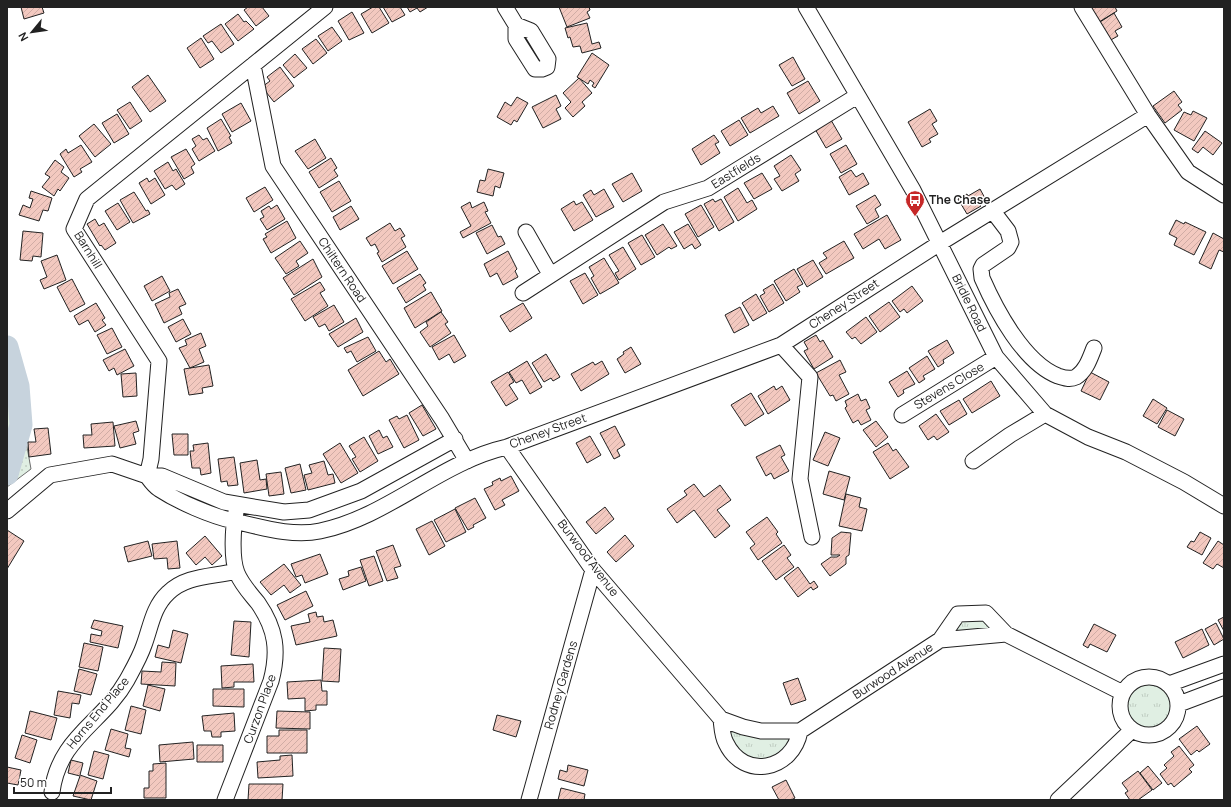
<svg xmlns="http://www.w3.org/2000/svg" width="1231" height="807" viewBox="0 0 1231 807" font-family="Manrope,sans-serif">
	<style>
		.grass { fill: url(#grass-tufts); stroke: #6f6f6f }
		.park { fill: url(#park-dots); stroke: #6f6f6f }
		.lines { fill: none; stroke-linecap: round; stroke-linejoin: round }
		.river { stroke: #c7d3dd; stroke-width: 23 }
		.building { fill: url(#building-hatch); stroke: #222 }
		.minor-casing { stroke: #222; stroke-width: 17 }
		.minor { stroke: #fff; stroke-width: 15 }
		.labels { text-anchor: middle; stroke-width: 3; stroke-linejoin: round; paint-order: stroke }
		.street-label { font-size: 12px; fill: #222; stroke: #fff }
		.poi-label { font-size: 12px; font-weight: bold; fill: #222; stroke: #fff; text-anchor: start }
	</style>
	<defs>
		<pattern id="grass-tufts" width="24" height="20" patternUnits="userSpaceOnUse"><rect width="24" height="20" fill="#e0efe3"/><path d="M3 7l-1-3M5 7V3M7 7l1-3M15 17l-1-3M17 17v-4M19 17l1-3" fill="none" stroke="#c0cdc2"/></pattern>
		<pattern id="park-dots" width="8" height="8" patternUnits="userSpaceOnUse"><rect width="8" height="8" fill="#e0efe3"/><path d="M2 2h.1M6 6h.1" fill="none" stroke="#c0cdc2" stroke-width="1.8" stroke-linecap="round"/></pattern>
		<pattern id="building-hatch" width="6" height="6" patternUnits="userSpaceOnUse"><rect width="6" height="6" fill="#f3c9c0"/><path d="M-1 1l2-2M0 6l6-6M5 7l2-2" fill="none" stroke="#d0aca5"/></pattern>
	</defs>
	<rect width="100%" height="100%" fill="#fff"/>
	<path class="grass" d="M985,618L996,631L950,634L962,620Z
		M1125 706a24 24 0 1 1 48 0a24 24 0 1 1-48 0Z
		M735,731L789,738L790,745L765,762L741,757L729,735L731,732Z"/>
	<path class="park" d="M7,336L31,469L7,487Z"/>
	<g class="lines">
		<path class="river" d="M7,347L18,386L21,425L7,474"/>
	</g>
	<path class="building" d="M21,7H42L44,13L24,19Z
		M248,7H262L269,16L256,26L244,10Z
		M373,7H379L389,23L372,33L361,14Z
		M383,7H400L405,15L392,22Z
		M407,7H428L420,12L417,8L410,12Z
		M559,7H589L590,10L587,12L590,18L567,27Z
		M1090,7H1115L1117,11L1099,22Z
		M352,12L364,33L349,40L338,21Z
		M1114,13L1122,27L1115,31L1118,36L1107,42L1097,24Z
		M238,14L244,22L246,21L254,29L238,41L225,24Z
		M587,23L592,44L599,42L601,48L582,53L580,46L573,47L570,37L568,38L565,28Z
		M221,24L234,44L221,53L212,41L208,43L203,36Z
		M332,27L342,41L328,51L318,36Z
		M201,38L214,59L200,68L187,48Z
		M316,39L327,53L313,64L302,49Z
		M592,53L609,65L595,88L592,86L594,83L590,80L588,84L577,77Z
		M295,54L307,68L294,78L283,65Z
		M793,57L805,79L792,86L779,65Z
		M280,67L294,86L274,102L262,87L270,81L267,77Z
		M148,75L166,101L150,112L132,87Z
		M579,78L592,93L582,102L585,106L573,117L565,108L571,102L563,93Z
		M808,81L820,101L799,114L787,93Z
		M1174,91L1182,102L1178,105L1182,110L1165,123L1153,106Z
		M556,95L561,106L556,109L561,119L543,128L532,107Z
		M517,97L528,103L517,122L514,120L511,125L497,117L505,102L511,106Z
		M130,102L142,121L130,129L117,110Z
		M241,103L251,121L232,132L222,114Z
		M773,106L779,116L750,133L741,118L758,108L761,113Z
		M930,109L937,121L932,124L938,134L929,139L931,142L922,147L908,122Z
		M1193,111L1207,118L1194,141L1174,130L1184,112L1191,115Z
		M117,114L129,134L114,143L102,123Z
		M221,119L231,136L229,137L232,143L218,151L207,128Z
		M739,120L748,135L730,146L721,131Z
		M831,120L842,139L826,148L815,129Z
		M94,124L111,144L95,157L79,136Z
		M1205,131L1222,143L1213,155L1203,147L1198,153L1192,149Z
		M199,135L203,140L207,138L215,151L199,161L192,149L196,146L192,139Z
		M714,135L719,142L715,144L720,153L701,165L692,149Z
		M315,139L326,158L308,169L295,151Z
		M81,145L92,162L80,169L82,172L74,177L60,154L66,149L68,153Z
		M846,145L857,164L841,173L830,154Z
		M186,149L195,164L191,167L194,173L184,179L171,157Z
		M791,155L801,170L795,174L799,181L782,191L774,179L780,176L774,166Z
		M331,158L337,168L334,170L338,176L319,188L309,172Z
		M55,160L64,167L61,172L69,178L60,191L58,189L54,196L42,187L50,177L45,174Z
		M168,162L173,171L176,169L185,184L176,190L172,185L165,189L154,171Z
		M488,169L504,173L500,188L495,186L493,196L477,192L480,180L485,181Z
		M851,170L856,177L863,173L869,184L849,195L839,177Z
		M632,173L642,191L623,202L612,184Z
		M762,173L772,189L754,199L744,183Z
		M147,178L149,182L155,178L165,195L151,204L139,183Z
		M339,181L351,201L332,212L320,192Z
		M265,187L273,200L254,212L246,198Z
		M738,188L747,203L752,200L757,209L738,221L724,197Z
		M604,189L614,207L596,217L583,195L591,190L594,195Z
		M980,189L986,200L979,204L981,206L967,214L958,199L967,194L968,196Z
		M31,191L52,198L48,211L43,210L39,221L19,215L23,205L30,208L33,199L29,198Z
		M134,192L146,211L148,210L150,214L133,223L120,200Z
		M875,195L881,205L875,209L879,217L867,224L856,206Z
		M713,199L715,202L721,199L734,222L719,231L704,204Z
		M574,201L576,205L582,202L593,220L574,231L561,209Z
		M470,202L472,208L484,202L488,211L485,212L491,223L463,238L460,232L471,226L461,207Z
		M118,203L130,222L117,230L105,211Z
		M277,205L285,219L267,230L260,219L264,217L261,211L269,206L271,209Z
		M701,205L714,227L698,237L685,214Z
		M351,206L359,219L340,230L333,217Z
		M887,215L901,240L885,249L879,239L863,249L854,234Z
		M95,219L99,226L104,223L116,243L105,250L101,245L100,246L87,224Z
		M1176,220L1184,224L1185,222L1206,232L1194,255L1174,245L1177,238L1169,234Z
		M287,221L296,238L271,253L263,239L267,237L265,234Z
		M390,223L395,231L400,228L405,236L401,238L406,247L382,262L377,253L379,252L375,244L371,246L366,238Z
		M663,224L677,246L671,249L669,247L657,255L645,235Z
		M688,224L701,245L695,249L692,244L684,249L674,232Z
		M492,225L498,237L501,236L505,244L487,254L476,233Z
		M23,231L43,233L41,257L33,256L32,261L20,260Z
		M1213,233L1224,239V252L1219,250L1211,269L1199,263Z
		M642,235L655,257L641,265L628,243Z
		M300,241L308,253L296,261L299,266L286,274L275,258Z
		M844,241L854,258L826,274L819,263L827,258L823,253Z
		M623,247L636,269L619,280L615,273L619,271L609,255Z
		M407,251L418,269L393,284L382,266Z
		M508,251L517,269L515,271L518,277L503,285L497,273L490,277L484,264Z
		M57,255L66,280L44,289L40,280L47,277L41,261Z
		M604,258L619,283L600,294L591,278L594,276L589,267Z
		M313,259L322,277L294,295L283,278Z
		M813,260L823,277L807,287L797,269Z
		M794,269L803,284L797,287L800,292L786,301L774,281Z
		M585,273L598,295L583,304L570,281Z
		M420,274L426,283L423,285L426,290L406,303L397,288Z
		M162,276L170,291L152,301L144,286Z
		M72,279L85,304L70,312L57,287Z
		M320,282L325,290L320,293L328,306L305,321L291,299Z
		M773,284L784,303L769,312L760,296L765,293L763,290Z
		M912,286L923,301L907,313L904,309L900,312L892,301Z
		M178,289L186,304L179,307L182,314L164,323L155,304L170,297L169,293Z
		M431,292L442,311L415,328L404,308Z
		M756,294L767,313L753,321L742,303Z
		M889,302L900,317L880,332L869,316Z
		M96,303L105,318L102,320L106,325L95,332L88,320L79,325L74,316Z
		M523,303L532,318L510,332L500,316Z
		M334,305L344,322L329,331L325,324L319,327L313,317Z
		M740,307L749,325L734,333L725,315Z
		M441,312L448,322L445,324L451,333L430,347L420,332L428,326L426,322Z
		M866,317L877,332L861,344L855,337L852,339L846,332Z
		M356,318L363,332L338,347L329,334Z
		M183,319L191,334L176,342L168,327Z
		M112,328L122,347L107,354L97,335Z
		M201,333L206,346L199,349L204,362L190,368L179,348L187,345L185,340Z
		M454,335L466,356L454,363L449,354L439,360L432,347Z
		M816,335L820,342L823,340L833,357L814,369L804,351L808,349L804,342Z
		M368,337L376,351L357,362L351,351L347,353L344,348Z
		M947,340L954,353L943,360L944,363L938,367L928,351Z
		M631,347L641,364L625,373L617,359L624,354L623,352Z
		M125,349L134,366L117,375L114,368L109,371L103,360Z
		M379,351L386,362L390,359L399,374L363,396L348,370Z
		M546,354L560,377L553,381L551,378L544,382L532,363Z
		M927,356L935,369L923,376L925,379L919,383L909,368Z
		M840,360L846,372L839,375L849,394L836,401L833,395L830,396L816,373Z
		M527,361L542,387L530,394L522,380L516,383L509,372Z
		M602,361L609,374L581,391L571,374L593,362L595,365Z
		M209,365L213,386L202,388L203,393L189,395L184,369Z
		M907,371L915,384L903,390L904,393L898,397L889,382Z
		M508,372L514,382L509,385L518,399L506,406L491,382Z
		M1090,372L1109,382L1100,400L1081,391Z
		M136,373L137,396L123,397L121,374Z
		M991,381L1000,396L972,413L963,399Z
		M774,386L776,390L782,386L790,400L768,414L758,396Z
		M751,393L764,414L745,426L731,405Z
		M858,394L861,401L866,399L870,408L866,410L871,420L861,425L858,420L853,423L845,408L847,406L845,401Z
		M1153,399L1167,408L1157,424L1143,416Z
		M959,400L967,414L949,425L940,411Z
		M422,405L436,429L423,436L409,413Z
		M1167,410L1184,419L1175,436L1158,427Z
		M936,414L949,432L937,440L934,436L928,440L919,426Z
		M407,415L419,440L404,448L389,420L397,416L399,419Z
		M136,421L139,431L133,433L136,444L120,448L114,426Z
		M876,421L888,437L876,447L863,430Z
		M113,422L115,446L84,448L83,435H92L91,424Z
		M615,426L625,445L617,450L620,456L614,459L600,433Z
		M48,428L51,454L29,457L28,442H36L34,429Z
		M379,430L383,438L387,436L393,447L378,454L369,436Z
		M825,432L840,438L828,466L813,460Z
		M172,434H188V455H174Z
		M590,436L601,455L587,463L576,443Z
		M364,437L378,461L360,472L352,459L356,457L349,446Z
		M208,443L211,473L201,475L200,468H192L190,451H194L193,445Z
		M340,443L358,473L341,483L323,454Z
		M888,443L893,451L896,449L909,467L890,479L873,452Z
		M780,445L785,455L781,457L789,471L774,479L771,473L766,476L756,457Z
		M234,457L238,485L228,486L227,481L221,482L218,459Z
		M257,460L260,480L266,479L267,489L244,493L240,463Z
		M324,461L328,475L333,474L335,483L308,490L304,475L312,473L309,465Z
		M300,464L306,490L291,493L285,468Z
		M829,471L850,477L844,500L823,494Z
		M281,472L284,494L269,496L266,474Z
		M511,476L519,491L502,500L505,505L495,510L484,489L493,485L492,482L500,478L501,481Z
		M694,484L704,497L720,485L731,500L717,510L730,526L715,538L694,510L677,523L667,509L687,495L684,491Z
		M846,494L861,498L859,507L867,509L862,531L839,526Z
		M475,498L486,518L473,525L474,527L468,530L455,508Z
		M605,507L614,519L596,534L586,522Z
		M455,509L466,532L446,542L434,520Z
		M767,517L778,532L776,534L782,543L758,560L750,548L755,544L746,532Z
		M432,521L445,546L429,555L416,529Z
		M7,530L24,541L7,569Z
		M841,532L851,533L849,555L846,557V564L830,576L821,564L831,557H837L840,555H831L832,538Z
		M1200,532L1211,538L1202,555L1187,547L1191,541L1194,542Z
		M625,535L634,546L616,562L607,552Z
		M205,536L222,556L212,565L205,557L196,565L186,553Z
		M148,541L152,556L128,562L124,547Z
		M177,541L180,568L168,569L167,558L154,559L152,544Z
		M1218,541L1224,545V568L1217,564L1213,569L1203,563Z
		M393,545L401,566L394,568L398,578L387,581L376,551Z
		M784,545L791,555L787,558L794,567L776,580L762,561Z
		M320,554L328,574L305,583L302,575L296,577L291,564Z
		M374,556L383,581L369,586L360,560Z
		M284,564L301,585L290,593L284,585L271,595L260,582Z
		M361,567L366,581L343,590L339,579L349,576L348,571Z
		M798,567L810,584L814,581L818,587L813,590L811,587L798,597L784,578Z
		M306,591L313,606L285,620L277,605Z
		M316,612L317,617L323,616L324,622L333,620L337,636L296,645L291,626L310,622L308,614Z
		M1224,617V631L1218,620Z
		M94,620L123,626L118,648L90,642L91,634L101,636L102,631L91,628Z
		M234,621L251,622L249,657L231,655Z
		M1216,623L1224,639L1214,645L1205,629Z
		M1094,624L1116,635L1107,652L1090,644L1088,648L1083,645Z
		M1202,629L1209,645L1183,658L1175,642Z
		M173,630L188,634L181,663L155,657L158,645L169,648Z
		M84,643L103,647L98,671L79,667Z
		M324,648L341,649L339,682L322,681Z
		M162,662L176,663L175,686L141,684L142,671L161,672Z
		M253,664L254,682H234V687L222,688L221,666Z
		M79,669L97,674L91,695L74,691Z
		M798,678L806,700L791,705L783,683Z
		M321,680L322,691H327V705H316V710L305,711V698L288,699L287,682Z
		M148,685L165,689L160,711L143,706Z
		M213,689H244V707L213,706Z
		M58,691L81,695L79,704L72,703L70,718L54,715Z
		M131,706L146,710L141,734L125,730Z
		M30,711L57,718L51,740L25,733Z
		M277,711L310,712V729L276,728Z
		M234,713L235,731L221,732V737H212L211,731H204L202,716Z
		M497,715L521,721L516,737L493,730Z
		M1197,726L1210,744L1199,752L1197,750L1191,755L1179,739Z
		M111,729L128,734L125,748L131,749L129,757L105,750Z
		M279,730H307V753H267V736H279Z
		M22,735L37,740L30,763L15,758Z
		M193,742L194,759L160,762L159,745Z
		M197,745H223V762H197Z
		M1179,746L1194,765L1189,769L1192,772L1174,787L1171,783L1168,785L1160,774L1167,768L1164,765L1174,756L1171,752Z
		M94,751L109,755L103,779L88,775Z
		M292,755L293,776L258,778L257,762L280,760V756Z
		M71,760L83,763L80,775L97,781L91,800L73,796L80,776L68,773Z
		M166,763V798H144V788H149V771H153V764Z
		M568,765L588,770L584,786L558,779L560,770L567,772Z
		M1148,766L1162,783L1153,790L1140,773Z
		M7,767L21,770L18,785L7,783Z
		M1138,771L1152,790L1138,800H1130L1125,793L1128,791L1122,783Z
		M786,780L795,798L791,800H779L772,787Z
		M249,784H283L282,800H248Z
		M561,788L585,794L584,800H558Z"/>
	<g class="lines">
		<g class="minor-casing">
			<path id="minor" d="M505,7L516,25V39L535,69H542L547,67L548,59L531,31L516,25
				M806,7L913,190L996,357L1045,414L1088,437L1126,452L1184,482L1224,506
				M1082,7L1148,115L1188,172L1224,195
				M253,65L273,166L442,419L467,461
				M992,210L1008,231L1011,242L1008,248L983,265L981,269L982,278C996,310 1024,363 1058,376C1064,378 1070,380 1076,377C1086,371 1090,358 1094,348
				M526,232L550,274
				M523,293L664,202L708,188L857,96
				M781,345L810,377L800,479L812,537
				M902,415L996,357
				M507,447L593,570L721,719L743,727L761,731H800L940,640L1006,634L1123,693
				M973,461L1010,435L1045,414
				M147,476C150,480 154,486 159,489C179,502 211,516 234,521C261,527 292,537 320,531C388,517 440,462 507,447L781,345L940,243L1148,115
				M147,476L151,459L159,361L74,229L87,199L325,7
				M7,511L50,475L112,464L147,476H162L224,502L284,512L309,510L361,491L455,439
				M940,640L958,614L986,613L1006,634
				M1120 706a29 29 0 1 1 58 0a29 29 0 1 1-58 0Z
				M1169,684L1224,664
				M1179,704L1224,687
				M721,719C722,727 722,736 726,743C744,781 793,770 800,731
				M52,792C59,737 103,723 127,680C133,669 140,657 144,645C151,626 153,607 168,593C186,575 213,577 236,571
				M225,800L271,681C279,651 276,629 258,603C250,593 242,585 237,573C231,558 233,527 236,512
				M529,800L593,570
				M1058,800L1132,730"/>
		</g>
		<use href="#minor" class="minor"/>
	</g>
	<defs>
		<g id="bus-pin" transform="scale(1)"><path d="M0 17L-7.5 6A9.5 9.5 0 1 1 7.5 6Z" fill="#c62828" stroke="#fff"/><path d="M-5-6H5V4H4V6H2V4H-2V6H-4V4H-5ZM-3.5-4V0h7V-4ZM-3.5 1.2v1.5H-2V1.2ZM2 1.2v1.5H3.5V1.2Z" fill="#fff"/></g>
	</defs>
	<g fill-rule="evenodd">
		<use href="#bus-pin" x="915" y="200"/>
	</g>
	<g class="labels">
		<g class="street-label">
			<text transform="translate(736 171) rotate(-32)" y="4">Eastfields</text>
			<text transform="translate(88 250) rotate(58)" y="4">Barnhill</text>
			<text transform="translate(342 270) rotate(56)" y="4">Chiltern Road</text>
			<text transform="translate(969 303) rotate(64)" y="4">Bridle Road</text>
			<text transform="translate(844 304) rotate(-33)" y="4">Cheney Street</text>
			<text transform="translate(949 386) rotate(-31)" y="4">Stevens Close</text>
			<text transform="translate(548 431) rotate(-20)" y="4">Cheney Street</text>
			<text transform="translate(588 558) rotate(53)" y="4">Burwood Avenue</text>
			<text transform="translate(893 671) rotate(-33)" y="4">Burwood Avenue</text>
			<text transform="translate(561 685) rotate(-74)" y="4">Rodney Gardens</text>
			<text transform="translate(260 709) rotate(-70)" y="4">Curzon Place</text>
			<text transform="translate(98 713) rotate(-50)" y="4">Horns End Place</text>
		</g>
		<g class="poi-label">
			<text x="929" y="204">The Chase</text>
		</g>
	</g>
	<rect width="1231" height="807" fill="none" stroke="#222222" stroke-width="16"/>
	<g transform="translate(32 32) rotate(241)" stroke="#ffffff" stroke-width="3" paint-order="stroke">
	<path d="M0-3L7 15L0 10L-7 15Z" fill="#222222"/>
	<text y="-6" font-size="11" font-weight="bold" text-anchor="middle" fill="#222222">N</text>
	</g>
	<path d="M14 787v6h97v-6" fill="none" stroke="#222222" stroke-width="2"/>
	<text x="20" y="787" font-size="12" fill="#222222" stroke="#ffffff" stroke-width="3" paint-order="stroke">50 m</text>
</svg>
